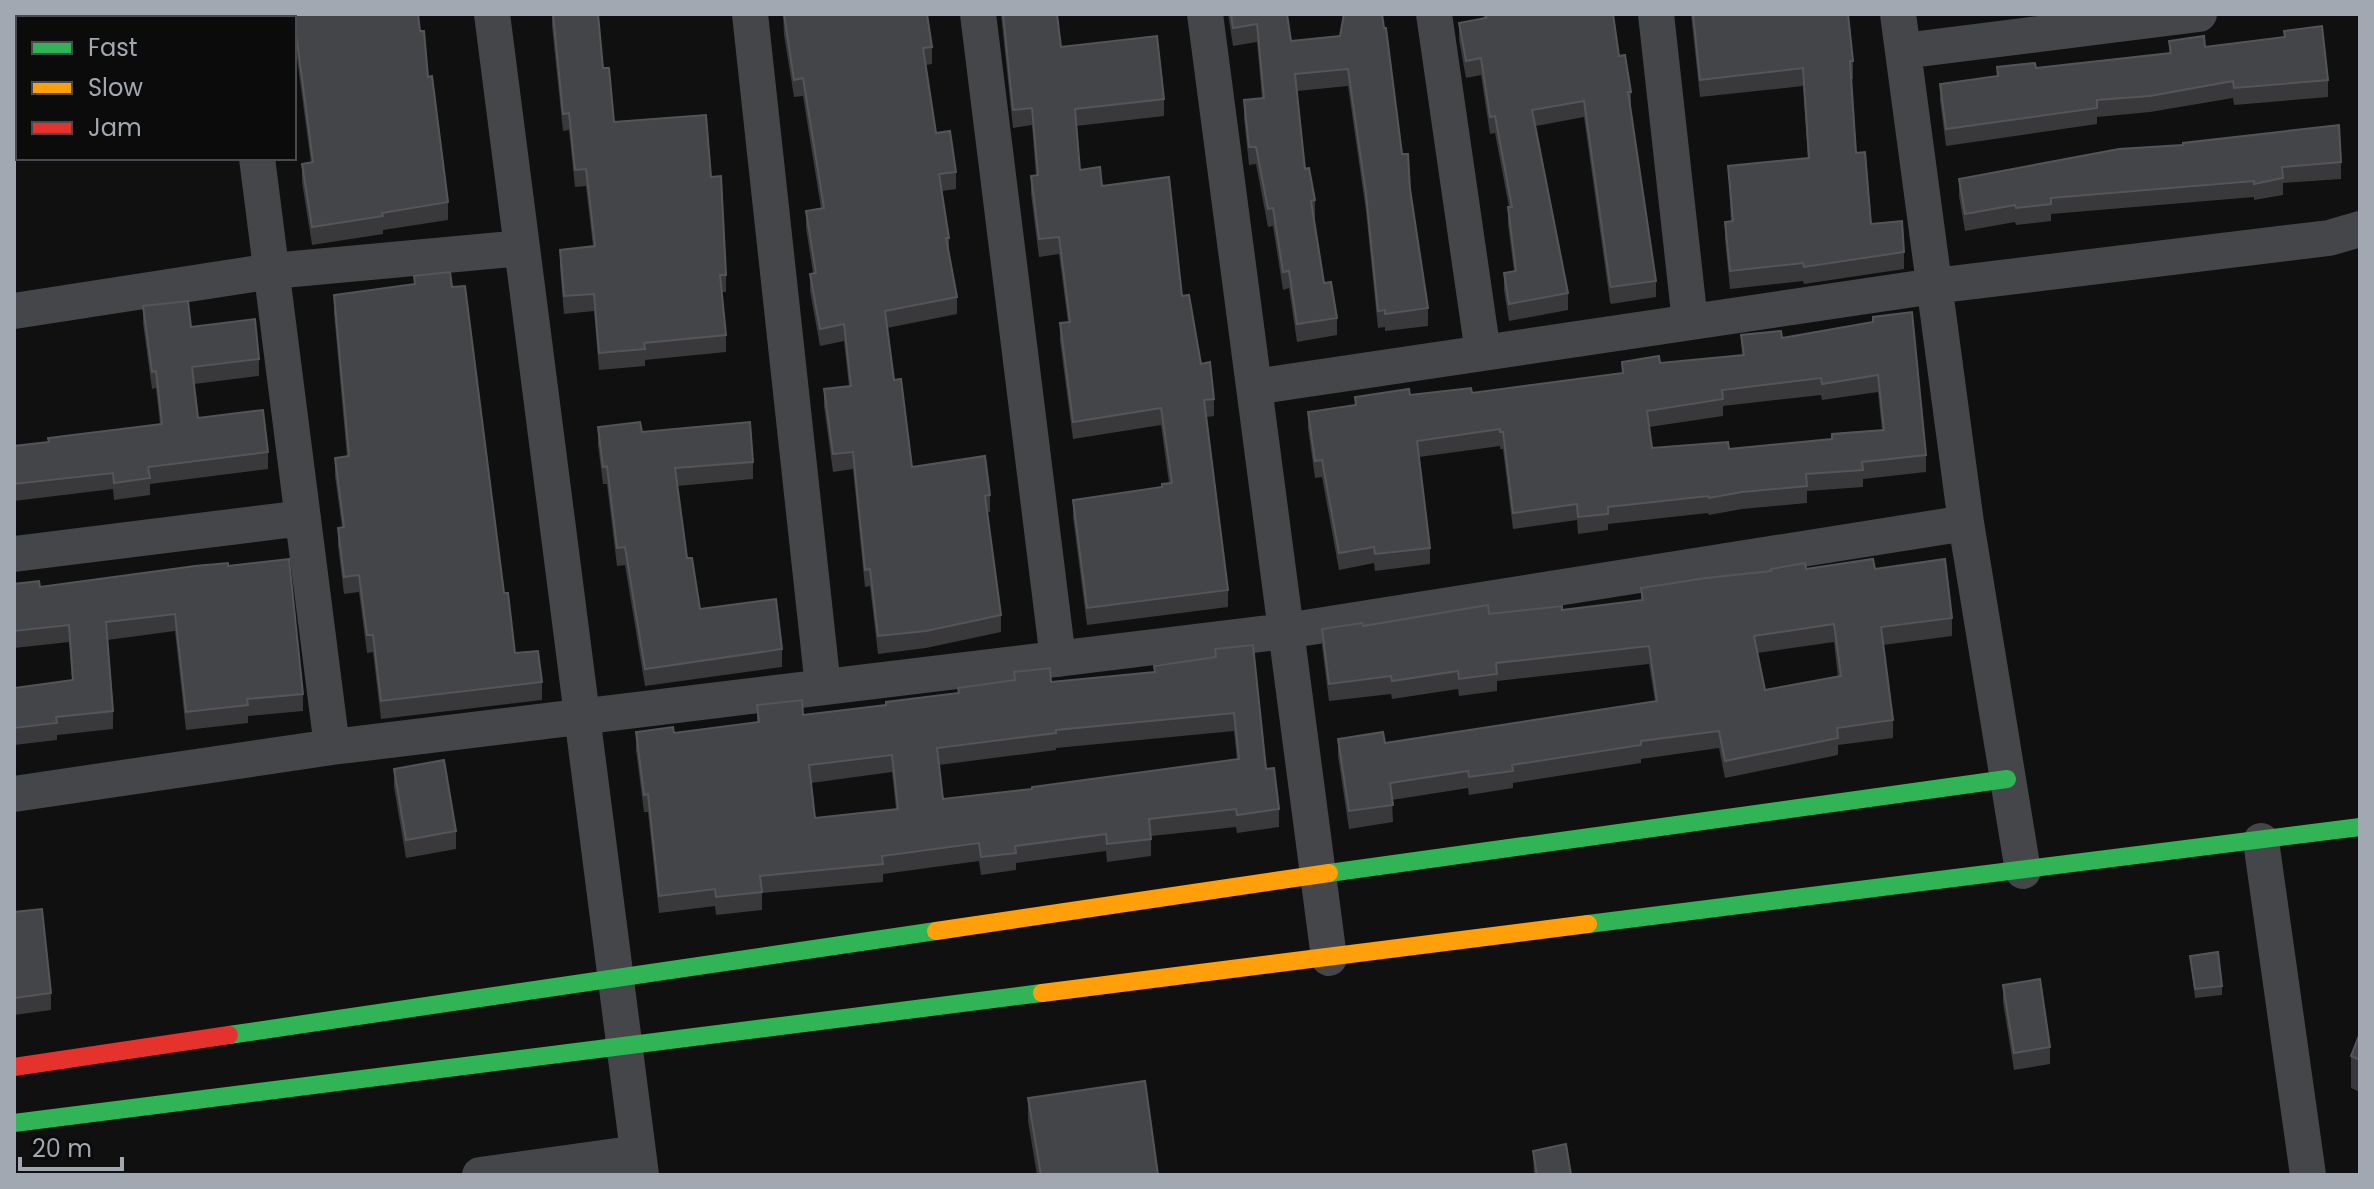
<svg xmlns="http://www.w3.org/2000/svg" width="2374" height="1189" viewBox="0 0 2374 1189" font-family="Poppins,sans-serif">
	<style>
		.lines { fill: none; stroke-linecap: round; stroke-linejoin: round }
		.street { stroke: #454649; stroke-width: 36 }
		.fast { stroke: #30b455; stroke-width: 18 }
		.slow { stroke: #ff9f0a; stroke-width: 18 }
		.jam { stroke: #e5322d; stroke-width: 18 }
		.wall { fill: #39393c; fill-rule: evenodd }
		.building { fill: #444549; stroke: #535559; stroke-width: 2; fill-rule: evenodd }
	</style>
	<rect width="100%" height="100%" fill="#101011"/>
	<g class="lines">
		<path class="street" d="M239,14V18
			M492,14L641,1175
			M750,14L823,687
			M978,14L1058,659
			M1205,14L1329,958
			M1434,14L1483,353
			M1656,14L1690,322
			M1898,14L1966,523L2023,871
			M1903,51L2199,14
			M257,158L332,747
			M14,311L272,271L522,248
			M1254,387L1934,286L2329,238L2360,229
			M14,554L303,518
			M14,794L332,747L1286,631L1966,523
			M2261,841L2308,1175
			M480,1175L638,1153"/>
		<path class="fast" d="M1329,873L2007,779
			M1588,924L2360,827
			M229,1035L936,931
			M14,1123L1042,993"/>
		<path class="slow" d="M936,931L1329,873
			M1042,993L1588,924"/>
		<path class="jam" d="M14,1067L229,1035"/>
	</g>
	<path class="wall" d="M286,14H418L420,31L428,77L448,202V220L383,230V234L312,245L302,182V164L311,163L296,51H294V18H286Z
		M552,14L603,68L614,122L711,177L726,275V292H721L726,335V352L645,360V366L599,370L594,311L564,314L560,267V250L593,246L586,186L575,187L569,130L563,131L552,26Z
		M783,14H927L932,47V64L926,65L936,133L956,172V189L942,191L949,238V255L957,297V314L887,328L894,380L912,467L990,495V512H987L1001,615V632L926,648L878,654L870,586L865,587L853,469L833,472L824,406V389L849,386L844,341L820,346L810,291V274L813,273L806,228V211L821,208L803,96L794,97L784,35Z
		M1001,14H1057L1061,47L1164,99V116L1076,126L1080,170L1102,186L1182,296L1201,364L1214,399V416L1207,417L1228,590V607L1087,625L1073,517V500L1162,487L1169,483L1161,425L1073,439L1060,341V323L1068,322L1059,254L1039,257L1031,194V176L1036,175L1032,125L1013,128Z
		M1228,14H1287L1291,41L1340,36L1343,20L1342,14H1382L1402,154L1410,189L1428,308V326L1385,331V327L1378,328L1366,211L1348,86L1297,91L1305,169L1315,200V218H1314L1324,283L1337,318V335L1297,342L1289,288L1283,290L1273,226L1268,227L1256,164L1249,165L1244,118V100L1262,98L1257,42L1233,46Z
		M1483,14H1613L1619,56L1631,92V109L1656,281V297L1611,304L1610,302L1584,117L1536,126L1568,293V310L1509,321L1504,290V273L1514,271L1508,224V207H1509L1495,133L1490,134L1481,75L1466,78L1459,40V23L1484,19Z
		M1691,14H1848L1853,61V79H1851L1856,153L1871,224L1904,252V269L1804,284L1803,281L1730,289L1725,239V222L1731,221L1728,166L1808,159L1803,86L1700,97Z
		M2284,31L2328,80V97L2234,105L2233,98L2150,112L2097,117V124L1946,146L1940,100V84L1997,76V67L2036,68L2169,53V41L2205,47L2284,37Z
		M2341,162V179L2283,183V195L2254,200V197L2051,214V221L2016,225L2015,222L1965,231L1959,196V179Z
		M414,276L504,593L515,653L542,682V700L381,719L373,652L367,653L359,592L344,594L338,546V528L342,527L335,476V458L347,456L334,313V295L414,285Z
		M143,306L259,359V376L194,384L198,418L268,452V469L150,484V495L114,500L113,489L14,501V446L48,442L160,424L156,388L152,389L143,323Z
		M1873,322L1926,455V472L1863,479V487L1807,491V503L1742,509L1709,515L1708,513L1608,524V530L1578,534L1577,520L1513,529L1503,449H1500V446L1419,457L1430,548V564L1375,571L1374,563L1339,570L1322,477L1315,478L1308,428V412L1355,405V397L1472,393L1622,373V362L1660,363L1742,355L1741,335L1782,338ZM1878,392L1882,430L1832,439L1729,449L1652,448L1649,427L1723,416V406L1821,395L1822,400Z
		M598,427L642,432L753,462V479L677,486L687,558L700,609L782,649V667L645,686L625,565L617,566L607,484H603L598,445Z
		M228,566L303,694V711L248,716V723L186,730L175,631L107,640L113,711V729L57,735V740L14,745V688L72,680L69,642L14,648V584L40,587Z
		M1806,569H1875L1952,618V636L1883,645L1893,720V738L1838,745V755L1725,778L1719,748L1641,759V763L1513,783V788L1469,795L1468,788L1392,800L1393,822L1349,829L1338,756V739L1385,743L1655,701L1649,664L1497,681V691L1459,696L1458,689L1392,699L1391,694L1329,701L1322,646V629L1489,614L1562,610L1641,601V588ZM1834,642L1838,677L1765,690L1757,653Z
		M1215,649L1266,769L1279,809V827L1237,833L1236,827L1151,836V856L1107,862L1106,851L1016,863V870L981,875L979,861L883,874V882L762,893V910L716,915L715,906L659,913L648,812H644L636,750V732L674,733L757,722V705L803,715L886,705L958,693L1014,680V672L1051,682L1154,672V666L1215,657ZM1234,731L1237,760L1032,789L943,799L939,765L1056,750V748ZM892,772L896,809L815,818L811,783Z
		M394,769L456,831V849L406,858L394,787Z
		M14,912L51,993V1010L14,1015Z
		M2190,956L2222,986V995L2195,998Z
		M2003,985L2050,1047V1064L2014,1070L2003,1002Z
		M2360,1033V1092L2351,1088V1056Z
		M1028,1098L1158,1175H1037L1028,1121Z
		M1533,1151L1571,1175H1534Z"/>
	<path class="building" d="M288,14H418L420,31H424L428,77L432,76L448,202L382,213L383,216L312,227L302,164L313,162L296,33L294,34V18H288Z
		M553,14H598L603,68H609L614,122L706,115L711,177L721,176L726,275H720L726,335L644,343L645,349L599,353L594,294L564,296L560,250L595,246L586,169L575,170L569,113L563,114Z
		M784,14H927L932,47L923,48L936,133L950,131L956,172L939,174L949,238H946L957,297L885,311L894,380L901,379L912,467L985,456L990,495L985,496L1001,615L926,631L878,636L870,569L865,570L853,452L833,454L824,389L851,386L844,324L820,329L810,274L816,273L806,211L824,208L803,78L794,80Z
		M1003,14H1057L1061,47L1157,36L1164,99L1075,109L1080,170L1100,167L1102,186L1169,177L1182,296L1189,295L1201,364L1210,362L1214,399L1204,400L1228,590L1087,608L1073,500L1162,487V484L1172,483L1161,408L1073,422L1060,323L1070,322L1059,237L1039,239L1031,176L1038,175L1032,108L1013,110Z
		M1231,14H1287L1291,41L1340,36L1344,14H1382L1384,28H1386L1402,154H1408L1410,189L1428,308L1385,314V310L1378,311L1366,194L1348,69L1295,74L1305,169L1309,168L1315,200L1311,201L1324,283L1331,282L1337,318L1297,324L1289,271L1283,272L1273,208L1268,209L1256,147H1249L1244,100L1264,98L1257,24L1233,28Z
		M1486,14H1613L1619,56L1625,55L1631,92H1628L1656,281L1611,287L1610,285L1584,101L1532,110L1568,293L1509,304L1504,273L1516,271L1508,207H1512L1495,116L1490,117L1481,58L1466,61L1459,23L1486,18Z
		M1693,14H1848L1853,61H1850L1856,153L1865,152L1871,224L1902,221L1904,252L1804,267L1803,263L1730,271L1725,222L1733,221L1728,166L1809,158L1803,68L1700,80Z
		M2322,26L2328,80L2234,88L2233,81L2150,96L2097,100V108L1946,129L1940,84L1998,76L1997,67L2035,63L2036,68L2171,53L2169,41L2204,36L2205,47L2285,37L2284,31Z
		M2339,125L2341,162L2282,167L2283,178L2254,184V181L2051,198V204L2016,208L2015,205L1965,214L1959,179L2119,149L2183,145V143Z
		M450,272L452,287L465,286L504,593H508L515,653L538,651L542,682L381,701L373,635H367L359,575L344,577L338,528L344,527L335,458L349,456L334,295L415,284L414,276Z
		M188,301L191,327L255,319L259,359L192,367L198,418L263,410L268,452L148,467L150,478L114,483L113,473L14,484V446L49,442L48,438L162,424L156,371L152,372L143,306Z
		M1912,312L1926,455L1862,462L1863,470L1806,474L1807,486L1742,492L1709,498L1708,496L1608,507V514L1578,517L1577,504L1513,513L1503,432H1500V429L1417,441L1430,548L1375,554L1374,547L1339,553L1322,460L1315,461L1308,412L1356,405L1355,397L1409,389L1410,395L1471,388L1472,393L1623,373L1622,362L1659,356L1660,363L1744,355L1741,335L1781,331L1782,338L1873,322V317ZM1878,375L1884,430L1832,434V439L1729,449L1728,442L1652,448L1647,411L1723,399L1722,390L1821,378L1822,384Z
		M640,422L642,432L750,422L753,462L675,468L687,558H692L700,609L776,599L782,649L645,669L625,547L617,548L607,466L603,467L598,427Z
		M289,559L303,694L247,699L248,705L186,712L175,614L106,622L113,711L56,717L57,723L14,728V688L73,680L69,625L14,631V584L39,581L40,587L195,566L228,563V566Z
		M1873,559L1875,569L1945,559L1952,618L1881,627L1893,720L1837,728L1838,738L1725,761L1719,731L1641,741V745L1512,765L1513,771L1469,777L1468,771L1390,783L1393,805L1349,811L1338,739L1383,732L1385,743L1657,701L1649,646L1496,663L1497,674L1459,679L1458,671L1392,681L1391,676L1329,684L1322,629L1362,623L1363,626L1488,605L1489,614L1562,606V610L1643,600L1641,588L1706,578L1771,571V569L1805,563L1806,569ZM1834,624L1841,676L1765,690L1754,636Z
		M1253,645L1266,769L1274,768L1279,809L1237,815L1236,809L1149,819L1151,839L1107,844L1106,834L1015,846L1016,853L981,857L979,843L882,856L883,864L760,876L762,892L716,897L715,889L659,896L648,794L644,795L636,732L673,727L674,733L759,722L757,705L802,700L803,715L886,705V702L959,693L958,688L1015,680L1014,672L1050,668L1051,682L1155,672L1154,666L1216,657L1215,649ZM1234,713L1239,759L1032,787V789L943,799L937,748L1056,733V730ZM892,755L898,809L815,818L809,765Z
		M444,760L456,831L406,840L394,769Z
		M42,909L51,993L14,998V912Z
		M2218,952L2222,986L2195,989L2190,956Z
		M2040,979L2050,1047L2014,1053L2003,985Z
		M2360,1033V1060L2351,1056Z
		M1145,1081L1158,1175H1041L1028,1098Z
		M1566,1144L1571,1175H1537L1533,1151Z"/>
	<rect width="2374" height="1189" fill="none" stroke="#a2a8b2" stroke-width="32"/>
	<rect x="16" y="16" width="280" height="144" fill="#0b0b0c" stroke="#474a4e" stroke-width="2"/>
	<rect x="32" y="42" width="40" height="12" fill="#30b455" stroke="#474a4e" stroke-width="2"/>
	<text x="88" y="56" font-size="24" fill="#a2a8b2">Fast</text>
	<rect x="32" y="82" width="40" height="12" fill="#ff9f0a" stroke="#474a4e" stroke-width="2"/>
	<text x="88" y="96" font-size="24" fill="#a2a8b2">Slow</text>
	<rect x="32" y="122" width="40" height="12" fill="#e5322d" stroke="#474a4e" stroke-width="2"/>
	<text x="88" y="136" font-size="24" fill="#a2a8b2">Jam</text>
	<path d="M20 1157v12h102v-12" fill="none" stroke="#a2a8b2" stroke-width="4"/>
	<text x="32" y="1157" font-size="24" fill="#a2a8b2" stroke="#0b0b0c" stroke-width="6" paint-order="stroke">20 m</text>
</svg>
